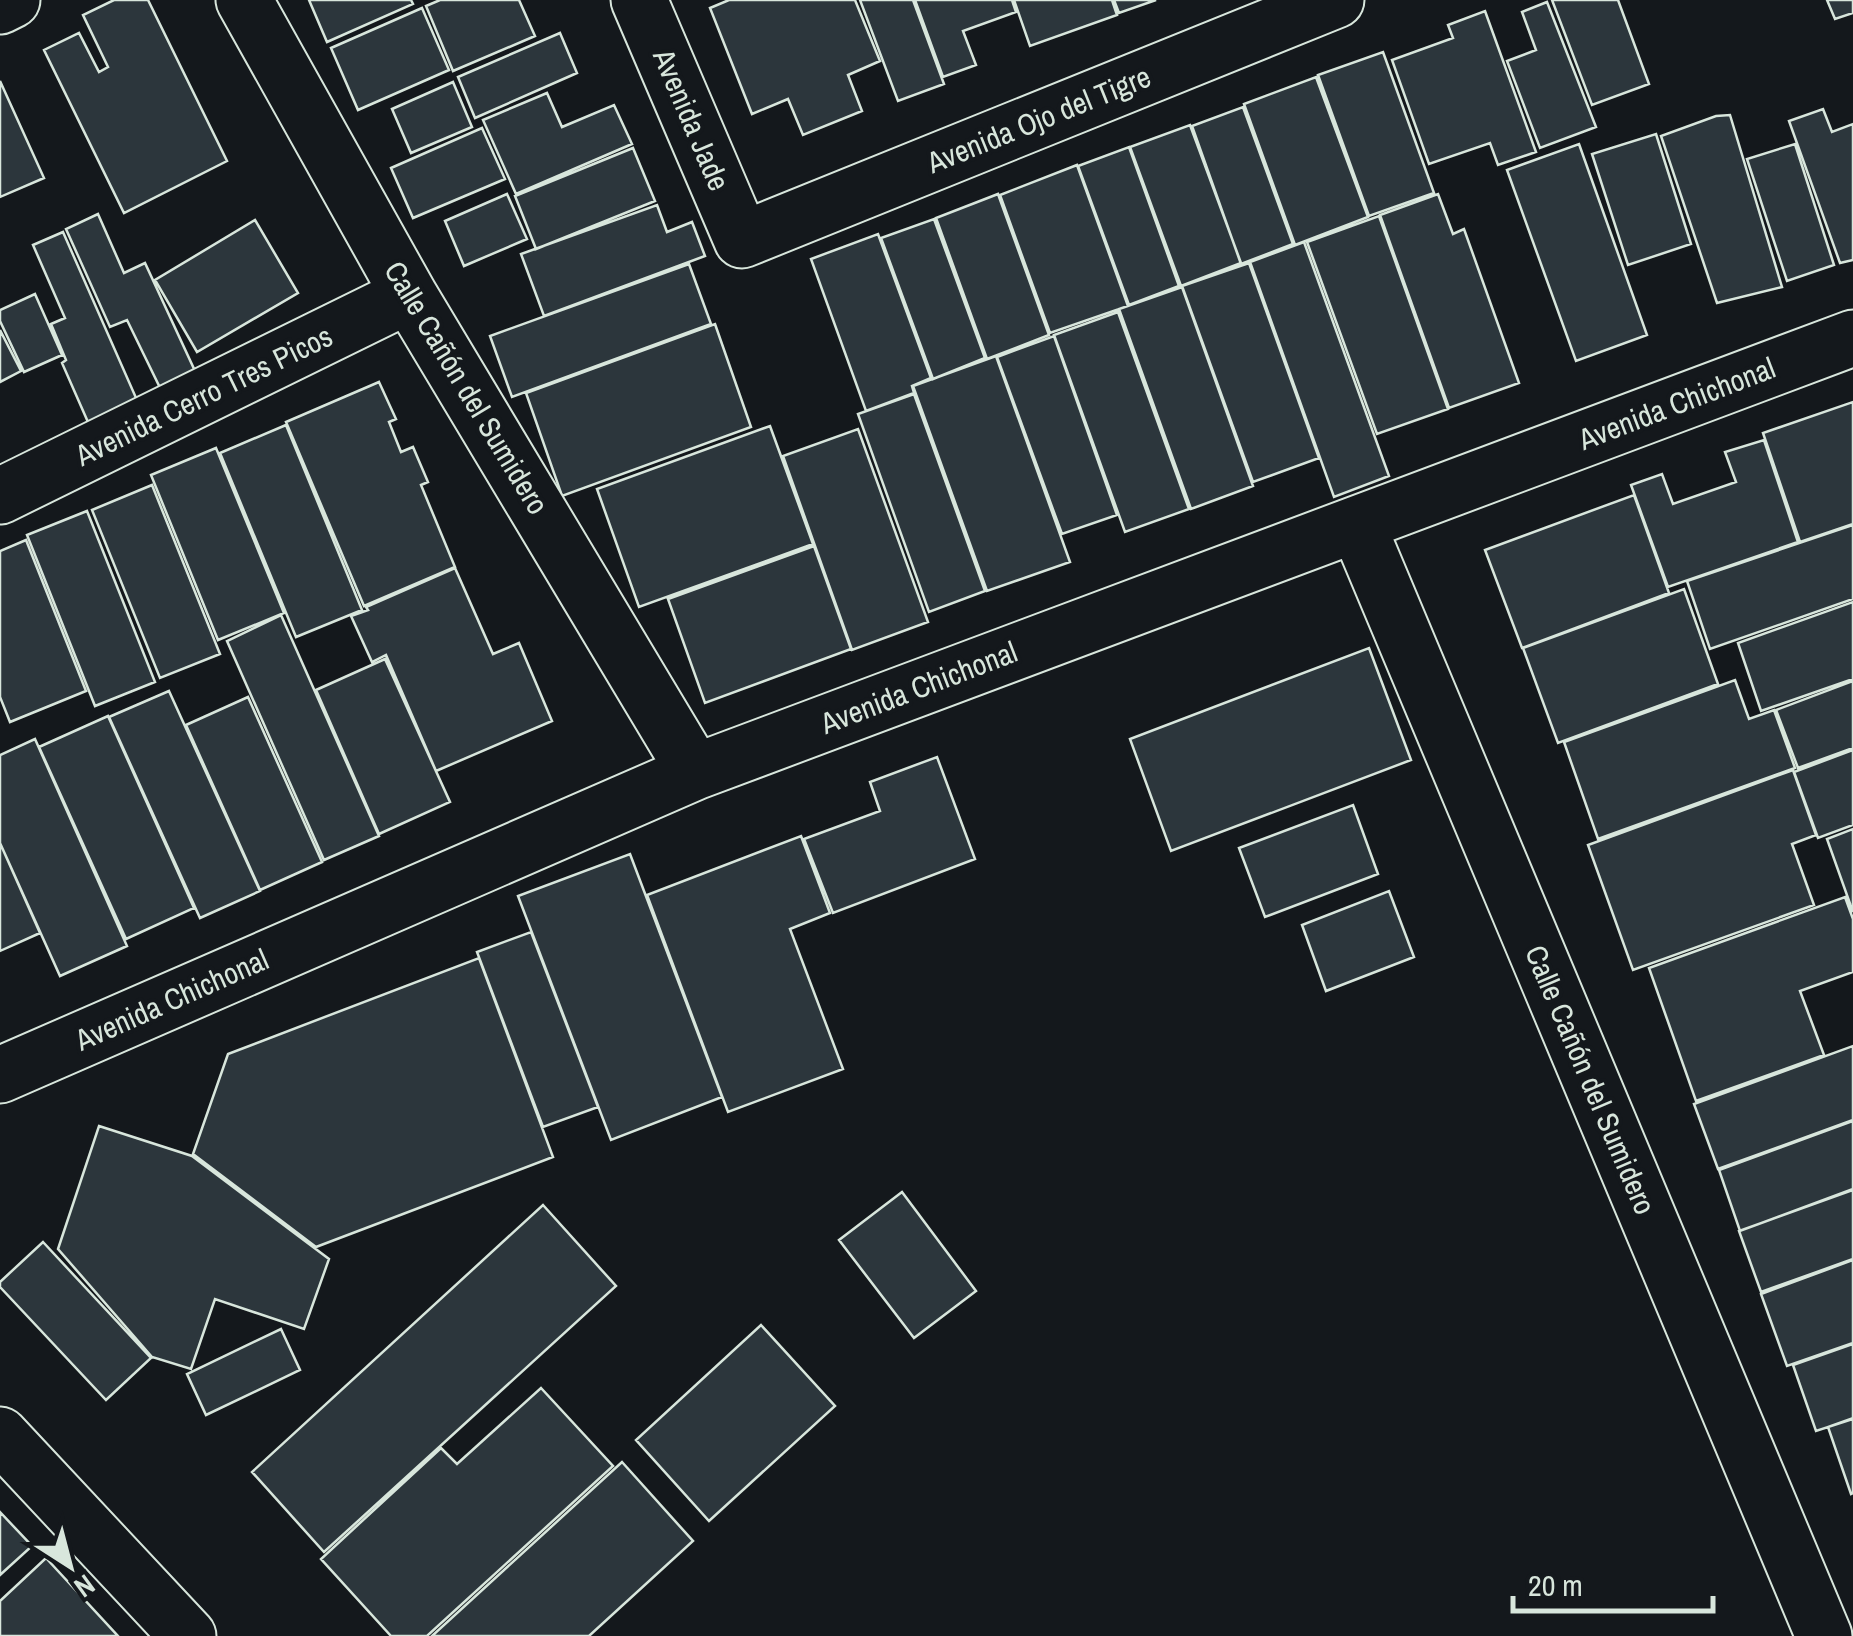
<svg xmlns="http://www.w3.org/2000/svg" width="1853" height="1636" viewBox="0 0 1853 1636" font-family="'Archivo Narrow',sans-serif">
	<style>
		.building { fill: #2c363c; stroke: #d8e6dc; stroke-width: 2.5 }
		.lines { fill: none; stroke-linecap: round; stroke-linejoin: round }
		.minor-casing { stroke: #d8e6dc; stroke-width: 59 }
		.minor { stroke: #14181c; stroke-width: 55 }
		.labels { text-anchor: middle; stroke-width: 8; stroke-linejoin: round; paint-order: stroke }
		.street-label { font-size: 30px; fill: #d8e6dc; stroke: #14181c }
	</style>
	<rect width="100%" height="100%" fill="#14181c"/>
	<path class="building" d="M114,0H148L227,161L124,213L44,50L79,33L99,72L108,67L83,15Z
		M309,0H411L413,4L327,42Z
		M440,0H519L535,36L453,71L426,6Z
		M729,0H855L880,61L848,75L862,111L803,135L788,99L752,114L710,8Z
		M860,0H913L944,84L898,101Z
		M915,0H1012L1016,12L963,31L976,65L943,77Z
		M1014,0H1112L1117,15L1030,46Z
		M1114,0H1156L1119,13Z
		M1552,0H1618L1649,84L1592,105Z
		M1827,0H1853V13L1835,19Z
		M1547,2L1596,127L1540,148L1507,61L1536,50L1522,12Z
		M422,8L449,70L358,110L331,48Z
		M1485,11L1536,152L1498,165L1490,143L1429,164L1392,60L1453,38L1448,25Z
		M560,33L577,73L475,118L458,77Z
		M1383,52L1434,193L1369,216L1318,75Z
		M1316,77L1368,217L1295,245L1244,104Z
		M0,81L44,178L0,197Z
		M453,82L472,127L411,153L392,109Z
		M547,93L562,127L614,105L632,144L516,194L483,120Z
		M1243,107L1293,244L1241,264L1192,126Z
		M1823,109L1832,132L1853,124V260L1840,263L1789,121Z
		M1730,115L1782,287L1717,303L1661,136L1716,116Z
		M1190,125L1241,263L1181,286L1130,147Z
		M482,128L505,179L413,218L391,168Z
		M1656,134L1691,244L1628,265L1592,154Z
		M1579,144L1647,335L1576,361L1507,170Z
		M1795,144L1834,265L1787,281L1747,159Z
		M1129,147L1179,286L1129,305L1078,166Z
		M633,148L655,201L536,249L515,196Z
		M1077,165L1128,306L1050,333L1000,195Z
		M507,194L527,239L464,266L445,221Z
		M998,194L1049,335L987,359L936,218Z
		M1438,194L1453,234L1464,229L1519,383L1449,408L1380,215Z
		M657,205L667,232L692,222L705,256L544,316L521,254Z
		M98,214L124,273L145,263L201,384L166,400L127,320L110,327L66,229Z
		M1379,216L1448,409L1377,434L1307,242Z
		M934,219L985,358L933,379L881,238Z
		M255,220L298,293L197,352L155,280Z
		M63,232L144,416L95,438L62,363L66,360L51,324L65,318L33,245Z
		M878,234L931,378L912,386L914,393L866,411L811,259Z
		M1304,242L1389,476L1334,497L1250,262Z
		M1249,263L1319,458L1253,482L1182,286Z
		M689,264L711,324L512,397L490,336Z
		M1182,287L1253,486L1191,509L1119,309Z
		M35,294L62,355L24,372L0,321V310Z
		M1118,312L1189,509L1125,532L1054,335Z
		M715,324L751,427L562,496L526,393Z
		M0,330L21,371L0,382Z
		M1054,336L1117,515L1062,534L997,357Z
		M996,356L1070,562L987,591L913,386Z
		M379,382L396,419L389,422L401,452L413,447L428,482L421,485L455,567L364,606L286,422Z
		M914,394L985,591L929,612L858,414Z
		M1853,402V524L1800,542L1763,433Z
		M286,425L362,610L296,637L220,453Z
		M770,426L813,544L639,607L597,489Z
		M858,429L928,622L852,650L783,456Z
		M1764,440L1798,542L1668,587L1631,485L1662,474L1673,504L1736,482L1725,452Z
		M216,448L284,613L218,640L151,475Z
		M152,485L220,654L160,678L92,510Z
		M1634,495L1669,593L1522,648L1485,550Z
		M87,511L155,682L95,706L27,535Z
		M1853,525V599L1710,649L1687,581Z
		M26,540L86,691L10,722L0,697V551Z
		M814,546L851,649L705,703L668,599Z
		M455,568L493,654L519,643L552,721L436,771L386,655L372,662L351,616L368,610L366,607Z
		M1684,589L1718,684L1558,743L1523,648Z
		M1853,602V679L1761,711L1738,643Z
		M281,615L379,836L324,860L227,641Z
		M1369,648L1411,760L1171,851L1130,739Z
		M385,659L450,802L379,834L316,690Z
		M1735,680L1749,719L1774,710L1795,768L1598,839L1564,742Z
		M1853,681V748L1798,768L1776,710Z
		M169,691L260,891L200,918L109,717Z
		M248,697L322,862L260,890L186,725Z
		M108,716L194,908L126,939L39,747Z
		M35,739L127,946L60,976L0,843V755Z
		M1853,750V825L1818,838L1794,772Z
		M937,757L975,859L833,913L804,839L880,811L870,782Z
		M1793,770L1816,835L1792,844L1814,905L1633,970L1588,845Z
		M1353,805L1378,874L1265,917L1239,848Z
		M1853,829V912L1827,839Z
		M801,836L830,913L790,929L843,1069L728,1112L647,895Z
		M0,843L40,933L0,951Z
		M630,854L722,1097L611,1140L518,896Z
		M1389,891L1414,957L1326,991L1302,925Z
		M1845,897L1853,919V972L1800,991L1824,1055L1696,1101L1649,968Z
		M531,932L598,1107L543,1127L477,952Z
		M479,958L553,1157L316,1247L193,1154L228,1054Z
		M1853,1046V1120L1718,1169L1694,1104Z
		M1853,1121V1189L1740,1231L1719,1170Z
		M99,1126L192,1156L329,1259L304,1329L215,1299L191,1369L152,1357L58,1249Z
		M1853,1190V1259L1761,1292L1739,1231Z
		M902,1192L976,1291L914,1338L839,1240Z
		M543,1205L616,1286L324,1552L252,1472Z
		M43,1242L151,1358L106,1400L0,1287V1282Z
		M1853,1260V1343L1787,1366L1761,1294Z
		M761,1325L835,1406L709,1521L636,1440Z
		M281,1329L300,1370L206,1415L187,1374Z
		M1853,1344V1419L1816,1431L1793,1365Z
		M541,1388L613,1466L427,1636H391L321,1559L441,1448L457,1464Z
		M1853,1418V1493L1851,1494L1828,1427Z
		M622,1462L693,1541L589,1636H432Z
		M0,1512L32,1546L0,1575Z
		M46,1558L118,1636H0V1601Z"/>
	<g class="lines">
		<g class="minor-casing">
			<path id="minor" d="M244,0L409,295L695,772
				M639,0L742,240L1336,0
				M0,6L12,0
				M0,496L409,295
				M1357,524L1824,1636
				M0,1075L695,772L1853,338
				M0,1435L188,1636"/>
		</g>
		<use href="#minor" class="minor"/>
	</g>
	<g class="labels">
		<g class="street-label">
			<text transform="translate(691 120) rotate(67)" y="10">Avenida Jade</text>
			<text transform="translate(1039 120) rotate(-22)" y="10">Avenida Ojo del Tigre</text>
			<text transform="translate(466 388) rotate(59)" y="10">Calle Cañón del Sumidero</text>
			<text transform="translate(204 396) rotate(-26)" y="10">Avenida Cerro Tres Picos</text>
			<text transform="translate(1677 404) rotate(-21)" y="10">Avenida Chichonal</text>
			<text transform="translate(919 688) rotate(-21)" y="10">Avenida Chichonal</text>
			<text transform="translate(172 1000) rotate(-24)" y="10">Avenida Chichonal</text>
			<text transform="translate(1590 1080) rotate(67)" y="10">Calle Cañón del Sumidero</text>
		</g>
	</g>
	<g transform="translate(70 1566) rotate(144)" stroke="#14181c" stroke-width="8" paint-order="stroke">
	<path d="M0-8L18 38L0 25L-18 38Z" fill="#d8e6dc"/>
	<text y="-15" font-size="28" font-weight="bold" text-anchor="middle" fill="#d8e6dc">N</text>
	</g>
	<path d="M1513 1596v15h200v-15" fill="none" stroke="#d8e6dc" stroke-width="5"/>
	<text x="1528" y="1596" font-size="30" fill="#d8e6dc" stroke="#14181c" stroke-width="8" paint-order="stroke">20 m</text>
</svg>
